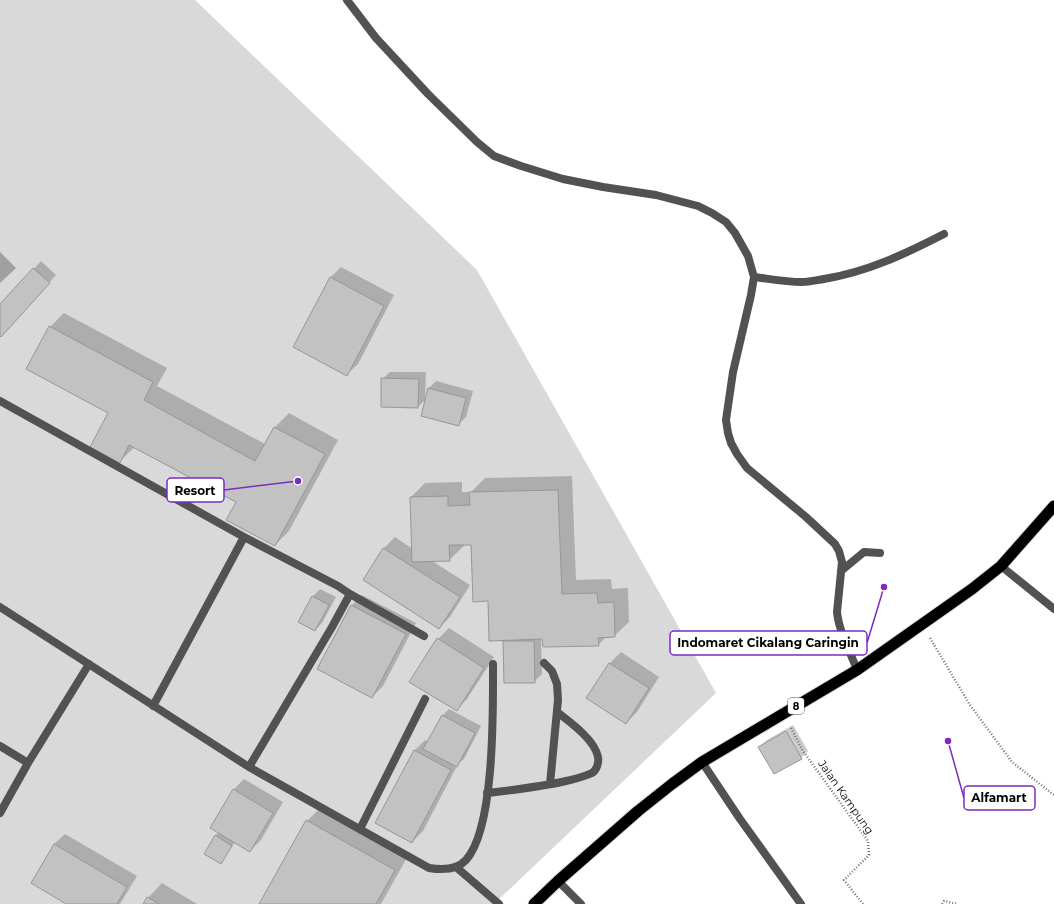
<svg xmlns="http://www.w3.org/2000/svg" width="1054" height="904" viewBox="0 0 1054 904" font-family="Montserrat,sans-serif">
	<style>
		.green { fill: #d9d9d9 }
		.water { fill: #a0a0a0 }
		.shadow { fill: #0003 }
		.building { fill: #c2c2c2; stroke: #969696 }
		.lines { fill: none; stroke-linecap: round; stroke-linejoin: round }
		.trunk-casing { stroke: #dbdbdb; stroke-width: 13 }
		.path { stroke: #747474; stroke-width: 2.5; stroke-dasharray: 1 2; stroke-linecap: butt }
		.service { stroke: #525252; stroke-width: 8 }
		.minor { stroke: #525252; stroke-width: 8 }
		.trunk { stroke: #000; stroke-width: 11 }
		.labels { text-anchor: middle; stroke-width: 3; stroke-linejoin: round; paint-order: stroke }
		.shield { fill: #fff; stroke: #4c4c4c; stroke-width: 1 }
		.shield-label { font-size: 10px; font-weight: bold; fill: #000 }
		.street-label { font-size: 11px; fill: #000; stroke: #fff }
		.leader { fill: none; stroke: #7b2cbf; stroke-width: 1.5 }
		.callout-dot { fill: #7b2cbf; stroke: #fff; stroke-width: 1.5 }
		.callout { fill: #fff; stroke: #7b2cbf; stroke-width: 1.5 }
		.callout-label { font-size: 12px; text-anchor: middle; font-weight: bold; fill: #000 }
	</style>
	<rect width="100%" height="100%" fill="#fff"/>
	<path class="green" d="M0,0H195L477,270L716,693L494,904H0Z"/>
	<path class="water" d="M0,252L16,268L0,283Z"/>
	<path class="shadow" d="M41,261L56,275L8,329L0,335V306Z
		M341,267L394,295L358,364L347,374L331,277Z
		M64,313L167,368L157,386L265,444L275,427L289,413L338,440L289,531L275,545L237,502L135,447L120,461L109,413L50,327Z
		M390,372H426L425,400L418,407L382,379Z
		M436,381L473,391L466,417L458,425L429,388Z
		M572,476L576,580L611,579L612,589L628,588L629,622L614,636H607L598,645L541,638L542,674L534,682L504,642L506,639L489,600L472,544H464V546L449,560L432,561L470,585L450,617L439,628L364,580L384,548L395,537L413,549L411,497L425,483L462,482V492H471L485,478Z
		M320,589L336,597L322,623L315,630L300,622L313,596Z
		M362,595L416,623L383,686L372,697L351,606Z
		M449,628L494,657L467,699L456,710L438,639Z
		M621,652L659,677L637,712L626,723L588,698L610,663Z
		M449,709L481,726L464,759L458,764L423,831L412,842L414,751L425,740L428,742L442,716Z
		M793,725L808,751L801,758L759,747L767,740Z
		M244,779L283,802L261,840L250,851L235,842L221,863L215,836L219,832L233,790Z
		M321,807L408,856L381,904H260L307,821Z
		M65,834L137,876L120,904H68L54,844Z
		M162,883L197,904H144L148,898Z"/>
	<path class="building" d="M33,268L50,283L1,337L0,336V304Z
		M330,277L384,306L347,376L293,347Z
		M49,326L153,382L144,400L255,461L274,427L325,454L275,546L226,520L236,502L129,445L120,463L90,447L108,413L26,369Z
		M381,378L419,379L418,408L381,407Z
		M428,388L466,398L459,426L421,416Z
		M558,490L562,594L597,593L598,603L614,602L615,637L598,638L599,646L543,647L542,639L489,641L488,601L473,602L471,545H449L450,561L412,562L410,497L448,496V506L470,505L469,492Z
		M383,548L460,597L439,629L363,580Z
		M312,596L329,605L315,631L298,622Z
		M351,605L406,634L372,698L317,669Z
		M437,638L484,668L457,711L409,682Z
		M503,641H534L535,683H504Z
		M609,663L649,688L626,724L586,698Z
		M442,715L475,733L457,767L423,749Z
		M786,731L802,759L774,774L758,747Z
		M414,750L451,770L412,843L375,823Z
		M233,789L273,813L250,852L210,828Z
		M306,820L395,870L376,904H259Z
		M215,835L232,846L221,864L204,854Z
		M54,844L127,887L117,904H66L31,883Z
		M147,897L159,904H143Z"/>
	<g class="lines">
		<g class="trunk-casing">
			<path id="trunk" d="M534,904L558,881L638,811L672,784L702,762L857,670L972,589L1001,566L1054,506"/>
		</g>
		<path class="path" d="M930,638L970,705L1012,762L1054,795
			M791,728L803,751L868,841L869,855L844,880L863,904
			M942,904L944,901L957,904"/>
		<path class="service" d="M0,401L244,537L338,586L350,594L332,627L249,767
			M350,594L424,636
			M0,607L249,767L429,868C441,870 456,871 466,860C495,828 493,709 493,664
			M544,663L552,671L557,684L558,700L550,784
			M153,706L244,537
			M0,746L28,763
			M487,793C513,790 540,787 566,781C574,779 584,777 592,773C597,770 599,762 598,757C595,740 570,722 557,712
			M0,813L28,763L89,664
			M360,829L425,699
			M456,867L499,904"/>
		<path class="minor" d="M347,0L376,38L428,94L477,142L494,156L521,166L563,179L603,187L656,195L698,206L712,213L726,222L735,233L748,256L754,277L751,295L733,372L728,406L726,420L728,433L731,443L737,454L747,468L806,517L835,544L839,551L842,562L837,612C839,632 850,651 857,670
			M754,277C770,279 786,282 802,282C810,282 817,280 824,279C867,272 905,254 944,234
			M1001,566L1054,609
			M841,571L864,552L880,553
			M702,762L740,819L801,904
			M558,881L581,904"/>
		<use href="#trunk" class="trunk"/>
	</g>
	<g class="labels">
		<rect class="shield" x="788" y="698" width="16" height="16" rx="3"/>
		<g class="shield-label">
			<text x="796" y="710">8</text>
		</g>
		<g class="street-label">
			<text transform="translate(846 797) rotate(55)" y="4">Jalan Kampung</text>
		</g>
	</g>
	<path class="leader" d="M298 481L224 490M884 587L867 643M948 741L964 798"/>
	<g class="callout-dot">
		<circle cx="298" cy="481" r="4"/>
		<circle cx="884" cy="587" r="4"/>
		<circle cx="948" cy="741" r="4"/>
	</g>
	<g class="callout">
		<rect x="167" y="478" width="57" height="24" rx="4"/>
		<rect x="670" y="631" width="197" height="24" rx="4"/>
		<rect x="964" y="786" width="71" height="24" rx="4"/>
	</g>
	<g class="callout-label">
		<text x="195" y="495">Resort</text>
		<text x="768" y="647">Indomaret Cikalang Caringin</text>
		<text x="999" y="802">Alfamart</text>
	</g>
</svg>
